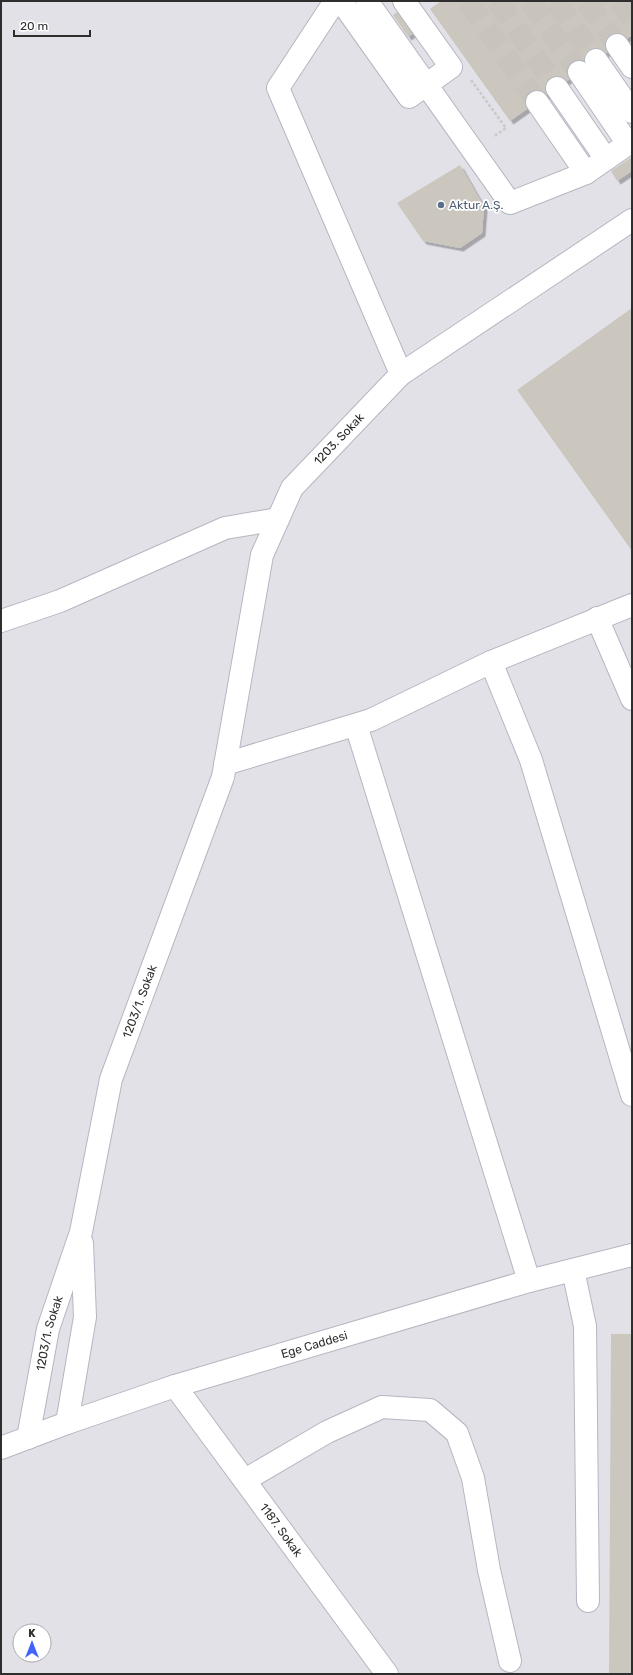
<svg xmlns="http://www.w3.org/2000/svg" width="633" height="1675" viewBox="0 0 633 1675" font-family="Rubik,sans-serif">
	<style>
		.industrial { fill: #e3e1e8; fill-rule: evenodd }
		.building { fill: #cbc7bf; filter: url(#shadow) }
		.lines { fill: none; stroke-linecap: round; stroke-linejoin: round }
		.minor-tunnel { stroke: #c8c4bd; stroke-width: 22; stroke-dasharray: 22 11; stroke-linecap: butt }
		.minor-casing { stroke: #b4b7c1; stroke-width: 24 }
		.path { stroke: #c9c9c9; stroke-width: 2.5; stroke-dasharray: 3 2; stroke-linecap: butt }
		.minor { stroke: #fff; stroke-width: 22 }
		.service-dot { fill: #5c6f8a; stroke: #fff; stroke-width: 1.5 }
		.labels { text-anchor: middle; stroke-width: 3.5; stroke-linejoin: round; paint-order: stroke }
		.service-label { font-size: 12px; fill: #4e5e75; stroke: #fff; text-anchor: start }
		.street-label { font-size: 12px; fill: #2e2e2e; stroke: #fff }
	</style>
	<defs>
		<filter id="shadow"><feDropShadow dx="3.5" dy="3.5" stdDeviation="0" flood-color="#0004"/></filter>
	</defs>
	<rect width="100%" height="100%" fill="#efe9e1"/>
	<path class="industrial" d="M1,1H632V1674H1ZM20,1631H44V1655H20Z"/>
	<path class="building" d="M441,1H632V35L510,121L430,9Z
		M403,8L418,30L408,37L393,15Z
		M632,157V171L617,181L611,171Z
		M460,165L484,207L482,233L460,248L423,241L397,203Z
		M632,308V551L517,390Z
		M611,1334H632V1674H609Z"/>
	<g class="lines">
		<path class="minor-tunnel" d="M468,1L537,102
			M497,1L557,88
			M530,1L579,72
			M556,1L596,60
			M586,1L617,45
			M620,1L632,19"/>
		<g class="minor-casing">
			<g id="minor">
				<path d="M335,1L278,88L401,374"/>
				<path d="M341,1L409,97L451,67L404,1"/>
				<path d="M367,1L510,203L586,173L632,141"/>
				<path d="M617,45L632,67"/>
				<path d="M596,60L632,112"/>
				<path d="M579,72L628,144"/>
				<path d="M557,88L606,159"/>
				<path d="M537,102L586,173"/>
				<path d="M597,618L632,699"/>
				<path d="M1,621L60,601L225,528L278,519"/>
				<path d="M491,662L531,760L632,1095"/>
				<path d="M356,725L529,1281"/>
				<path d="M225,764L371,720L491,662L632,605"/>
				<path d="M573,1270L585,1326L588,1601"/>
				<path id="s1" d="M175,1386L387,1674"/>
				<path d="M67,1423L85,1317L82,1243"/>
				<path id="s2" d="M28,1438L48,1329L81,1232L111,1079L223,777L262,555L292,488L401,374L632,220"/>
				<path id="s3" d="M1,1448L67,1423L175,1386L529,1281L632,1255"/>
				<path d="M245,1480L327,1432L382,1407L430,1410L457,1433L473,1478L489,1570L510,1661"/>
			</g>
		</g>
		<path class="path" d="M471,80L506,128L493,137"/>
		<use href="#minor" class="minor"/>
	</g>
	<circle class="service-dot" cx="441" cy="205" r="4"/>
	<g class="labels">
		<g class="service-label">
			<text x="449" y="209">Aktur A.Ş.</text>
		</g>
		<g class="street-label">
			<text dy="4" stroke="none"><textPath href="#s2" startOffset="1058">1203. Sokak</textPath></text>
			<text dy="4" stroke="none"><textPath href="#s2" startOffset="452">1203/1. Sokak</textPath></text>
			<text dy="4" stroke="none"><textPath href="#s2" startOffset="107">1203/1. Sokak</textPath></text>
			<text dy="4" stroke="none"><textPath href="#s3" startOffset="330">Ege Caddesi</textPath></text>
			<text dy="4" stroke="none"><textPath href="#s1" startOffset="179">1187. Sokak</textPath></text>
		</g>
	</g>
	<rect width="633" height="1675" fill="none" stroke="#2e2e2e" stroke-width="4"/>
	<g transform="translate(32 1643)"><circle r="19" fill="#ffffff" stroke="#ababab"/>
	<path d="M0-3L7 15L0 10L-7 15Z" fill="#4264fb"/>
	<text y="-6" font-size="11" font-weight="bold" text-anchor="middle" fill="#2e2e2e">K</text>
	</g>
	<path d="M14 30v6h76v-6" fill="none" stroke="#2e2e2e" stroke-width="2"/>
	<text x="20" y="30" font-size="12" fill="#2e2e2e" stroke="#ffffff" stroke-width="3" paint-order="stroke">20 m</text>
</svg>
